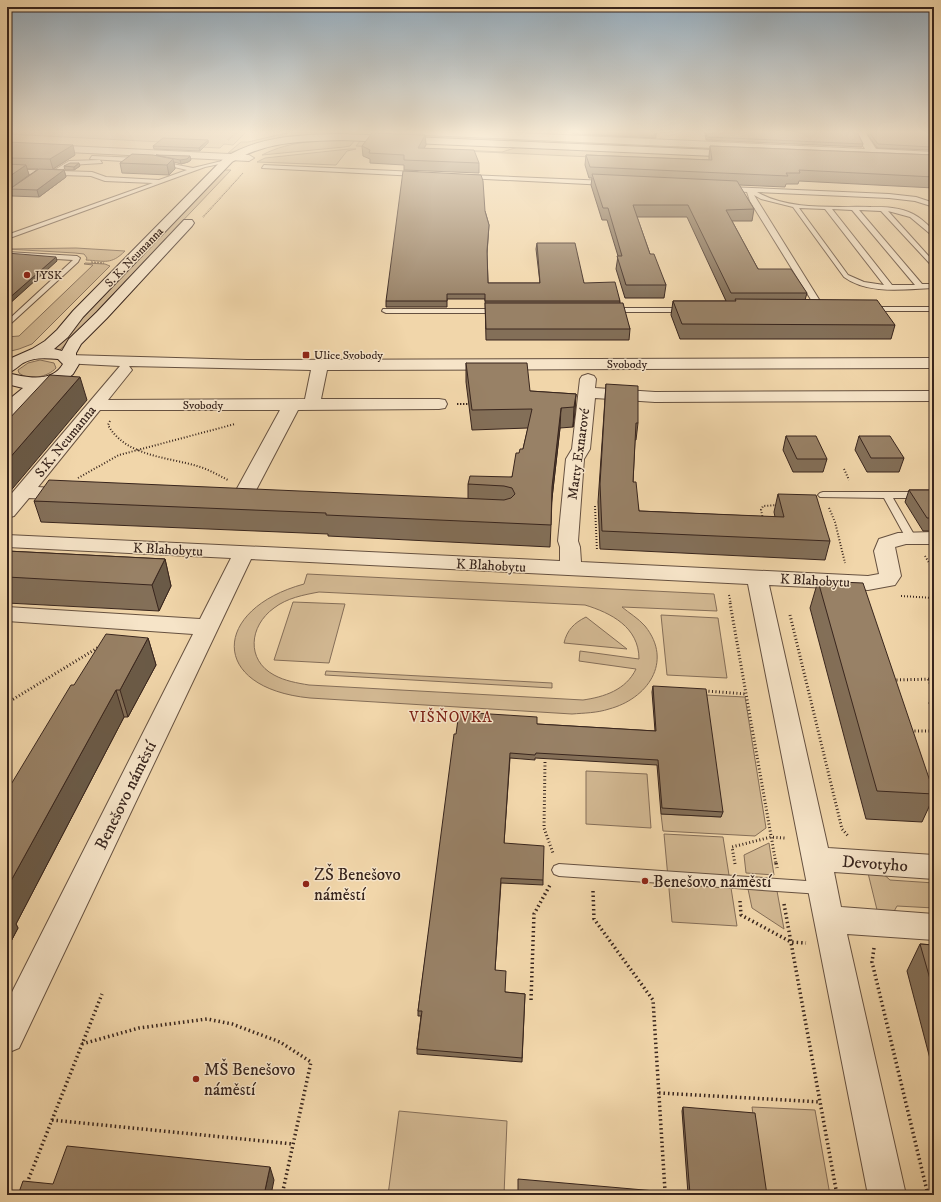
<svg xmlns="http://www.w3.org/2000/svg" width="941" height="1202" viewBox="0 0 941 1202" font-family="'IM FELL DW Pica',serif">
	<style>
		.green { fill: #d2b892; stroke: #856e58; fill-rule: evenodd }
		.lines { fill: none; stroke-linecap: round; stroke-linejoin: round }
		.lane-casing { stroke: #665140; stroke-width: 2 }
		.street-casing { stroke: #665140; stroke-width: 2 }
		.secondary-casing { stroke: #38251d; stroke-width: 2 }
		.path-far3 { stroke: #38251d; stroke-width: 1.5; stroke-dasharray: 0.5 1; stroke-linecap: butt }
		.path-far2 { stroke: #38251d; stroke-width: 2; stroke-dasharray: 1 2; stroke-linecap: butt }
		.path-far1 { stroke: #38251d; stroke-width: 3; stroke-dasharray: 1 2.5; stroke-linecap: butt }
		.path { stroke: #38251d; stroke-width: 3.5; stroke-dasharray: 1.5 3; stroke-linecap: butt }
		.lane { fill: #f6e4c8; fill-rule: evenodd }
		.street { fill: #f6e4c8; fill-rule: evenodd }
		.secondary { fill: #f6e4c8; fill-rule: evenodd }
		.wall { fill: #836f58; stroke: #38251d }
		.shaded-wall { fill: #6a5a47; stroke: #38251d }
		.building { fill: #988166; stroke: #38251d }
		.poi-dot { fill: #8f2418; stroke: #f6e4c8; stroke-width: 1.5 }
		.labels { text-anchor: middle; stroke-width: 3; stroke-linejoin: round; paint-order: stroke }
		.far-street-label { font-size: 12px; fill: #38251d; stroke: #f6e4c8 }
		.far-poi-label { font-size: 12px; fill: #38251d; stroke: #f6e4c8; text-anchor: start }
		.street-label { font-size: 14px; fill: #38251d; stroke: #f6e4c8 }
		.neighbourhood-label { font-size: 15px; letter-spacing: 1px; fill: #7a1f14; stroke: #f6e4c8 }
		.near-street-label { font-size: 17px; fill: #38251d; stroke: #f6e4c8 }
		.near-poi-label { font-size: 17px; fill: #38251d; stroke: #f6e4c8; text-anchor: start }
	</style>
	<rect width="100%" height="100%" fill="#f1d6aa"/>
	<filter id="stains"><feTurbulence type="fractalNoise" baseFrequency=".005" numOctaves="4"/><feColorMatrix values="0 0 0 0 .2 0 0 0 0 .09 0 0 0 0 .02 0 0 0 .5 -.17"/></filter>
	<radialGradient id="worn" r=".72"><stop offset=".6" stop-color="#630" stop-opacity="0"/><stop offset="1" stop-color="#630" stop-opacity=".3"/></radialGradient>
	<path class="green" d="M7,132H246L233,145L224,144L220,148L159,145L162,142L7,134Z
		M291,132H383L379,135L330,134L286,137L228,153L241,142H248Z
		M411,133L546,140V141L540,143L409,137Z
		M355,140L350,146L344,147L262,155C291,140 324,140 355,140Z
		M361,140L379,146L502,152L518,147L930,165L934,173L356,146Z
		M559,140L665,145L666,146L659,148L561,144L558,142Z
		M349,149H356L347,151L336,165L257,162L265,158Z
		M224,170H231L59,351L51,350Z
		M76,248L125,251C111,265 105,261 86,260L87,258L84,254L75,253L7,249Z
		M85,263L105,264L110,266L32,344L19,349L7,352V337L19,336L93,265L84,264Z
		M40,360L54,363L56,368C48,377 29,381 19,373L18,370L28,363Z
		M307,574L714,594L717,611L622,607C629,613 638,618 645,626C674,662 647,699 609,709C597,713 584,713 572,714L310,698C208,688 212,609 304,584ZM319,592L585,605C611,613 639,627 639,659L580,651L579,661L636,669C626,690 604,697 583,700L309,685C297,683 285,681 274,675C246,660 249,626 274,608C287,598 303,595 319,592Z
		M293,602L345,604L329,663L274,660Z
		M661,615L718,618L727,678L667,675Z
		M586,617L627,649L564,643C567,630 574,623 586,617Z
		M326,671L552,683V688L325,675Z
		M705,695L745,697L766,828L755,836L663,831L661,814L721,817Z
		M586,771L647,774L651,828L586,824Z
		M664,834L723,837L737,926L672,922Z
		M769,843L774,875L746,873L744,855Z
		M867,869L879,870L890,880L934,883V908L897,906L892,915L878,914Z
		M748,889L777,891L784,929L752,908Z
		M752,1107L815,1110L830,1195H764Z
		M399,1111L507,1121L504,1195H388Z"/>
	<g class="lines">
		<g class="lane-casing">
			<path id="lane" d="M92,156L140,158L143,160L140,162L90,159Z
				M100,160L102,163L70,165L60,171L92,172L106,177L159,180L187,170L157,163V161L193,168L226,160L229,162L205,167L7,239V235L153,183L105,181L91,176L7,173V169L53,171L69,161Z
				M264,165L417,172L420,174L417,176L262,168Z
				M468,175L607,181L610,183L607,185L466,178Z
				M21,183L26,184L7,198V193Z
				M728,187L889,194L916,197L934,203V207L915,201L889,198L757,192C789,211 835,206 871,207C885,207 900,207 913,214C921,218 928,225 934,231V237L910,217L888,211L934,262V268L881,211L859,210L922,284H934V288C905,289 868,295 844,277L793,207L761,199L754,195L825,309L818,311L750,201L747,192L726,190V188ZM799,208L825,209L884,285L864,282L848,275ZM832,209L852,210L915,285H892Z
				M7,252L77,256L80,258L78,262L7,327V321L73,260L7,256Z
				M866,307H934V311H866Z
				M608,308H686L690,310L686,312H611L607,310Z
				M383,309H500L504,311L500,313H386L382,311Z
				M823,492H934V498H893L916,538L911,541L906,538L884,498L820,497L818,495L820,493Z
				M559,864L821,882L826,884L828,888L826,892L821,894L559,876L554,874L552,870L554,866Z"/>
		</g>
		<g class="street-casing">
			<path id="street" d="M419,132H496L865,149L855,132H865L876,149L934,152V158L880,156L882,160L877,163L873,162L869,155L424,135Z
				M7,143L249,155L254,158L249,161L7,149Z
				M69,355L247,360L934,358V368L327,370L321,399H439L445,400L447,404L445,408L439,409L298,410L254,494L251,498L244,500L237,498L234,494L280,410H100L38,487L77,490L80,494L77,498L70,500L29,498L14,516L7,518V499L120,366L63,363L61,360L63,357ZM129,366L311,370L305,399L108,400L132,370Z
				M588,374L594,376L596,379L595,388L655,392L934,391V401L655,402L595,398L590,449L584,459L578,541L580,547L581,562L868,576L879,574L874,551L879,539L898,533L934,532V544H906L895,547L901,576L895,585L868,590L769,585L828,848L934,855V879L834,872L841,907L934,914V940L847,934L906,1195H868L748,584L251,559L19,1048L7,1053V1002L193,634L7,621V607L200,619L231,558L7,547V535L560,561V547L558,541L566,459L572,449L580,379L582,376Z"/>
		</g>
		<g class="secondary-casing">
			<path id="secondary" d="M343,134L739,151L744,154L739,157L343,140C304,141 266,141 232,162L83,317L68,337L54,349L62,351L69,339L97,312L184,220H192L194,223L192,226L107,318L81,344L76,353V359L79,364L73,374L67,379L50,385L29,399L13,415L7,416V401L23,388L7,384V373C24,377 52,384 63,364L58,359C46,358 34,357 23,363C17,367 14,371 7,373V360L32,349L45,341L57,330L73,311L224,158C261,135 301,135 343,134Z"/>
		</g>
		<path class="path-far3" d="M225,132L236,133
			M228,140L237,132
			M203,217L243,173
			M91,262L104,263
			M457,404H472"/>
		<path class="path-far2" d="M457,404H472
			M110,421L108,425C125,456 167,457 197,466C208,469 218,475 228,480
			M844,469L849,480
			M78,478L119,455L235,424
			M595,506L597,551
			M829,508L835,522L845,563
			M763,519L761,510L763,506L778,505
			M925,556L934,571
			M729,595L731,604
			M901,596L934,598"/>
		<path class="path-far1" d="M730,603L776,864
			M790,615L842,829L849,837
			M928,679L934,690
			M893,680L934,679
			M705,691L746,694
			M934,697L930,703L934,708
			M7,703L99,647
			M911,731H934
			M545,762L544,828L553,853
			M735,864L732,847L771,837L785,838"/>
		<path class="path" d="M776,863L777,868
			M593,891L594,919L653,1000L665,1191
			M740,901L741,915L791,942L806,943
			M784,904L837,1195
			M874,948L872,962L928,1195
			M531,1000L534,914L550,885
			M82,1044L139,1028L207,1019L232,1024L280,1042L311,1062L282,1195
			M659,1093L820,1102
			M52,1120L293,1144
			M27,1183L102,994"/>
		<use href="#lane" class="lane"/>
		<use href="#street" class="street"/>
		<use href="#secondary" class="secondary"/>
	</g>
	<path class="wall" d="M378,132H389L388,134H401V132H422V135H425L426,145L424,148L479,163V173L404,170V165L370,163V159L363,156L362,146L379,134Z
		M570,132H656V138L575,134Z
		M705,132H857L863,144L862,147L706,140Z
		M866,132H934V149H930V150L877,148Z
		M208,140V143L200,151L154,149L153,146Z
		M7,142L75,155L53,169L64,170L66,177L39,197L12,196L10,189L38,169H27L29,175L7,191Z
		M710,146L934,155V188L799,181L798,184H786L785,187L739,185L754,209L752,221H732L758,269L807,293L805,300L895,325L891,339H680L671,315L673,301H726L687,217H637L650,254L666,285L664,298H625L616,269L618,256L607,220H602L591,185L592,178H589L585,165L586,155L709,160V156Z
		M156,155L191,160L188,162L181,164L174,162L175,169L169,175L122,173L120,163L157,156Z
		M64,166H80L74,170H65Z
		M485,211L489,225L487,254L488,283H540L536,249L537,243L584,283L620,301V303L630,329L629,340H486L485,299H447V307H386V301Z
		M466,363L530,391L576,394L573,427L560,428L552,498L551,525L550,547L328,536V534L41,522L34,501L468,499V484L512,477L519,453L523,449L528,428L472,430L466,382Z
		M606,384L638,423L636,440H635L633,482L639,511L775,517L774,512L778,494L830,541L825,560L600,549L598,502Z
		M786,436L827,459L823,472H793L783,450Z
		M859,436L904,458L899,472H867L855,450Z
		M909,490H934V531H923L905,502Z
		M934,540V549L932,546Z
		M7,551L165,559L171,586L159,611L7,603Z
		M818,581L934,793V796L922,822L866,819L810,608Z
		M148,638L156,665L128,717H124L16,924L18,928L7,949L74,685Z
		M653,686L723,812L721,817L661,814L657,765L535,758V760L510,758L504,843L543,880V885L501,883L495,970L505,992L525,994L522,1062L417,1054V1049L421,1016H418V1011L456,734L537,724L655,731L652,692Z
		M920,944L934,945V1074L907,971Z
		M683,1107L767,1195L688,1194L682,1111Z"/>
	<path class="shaded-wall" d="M425,135L426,145L418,157V148Z
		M208,140V143L200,151L199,148Z
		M73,145L75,155L53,169L50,159Z
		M190,156L191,160L188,162L181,164L180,160Z
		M173,159L175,169L169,175L167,165Z
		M79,163L80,166L74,170V167Z
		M26,165L29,175L7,191V178Z
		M64,170L66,177L39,197L37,190Z
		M56,257L57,261L7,306V300Z
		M80,377L87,400L8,494L7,492V461Z
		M576,394L575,413L573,427L574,407Z
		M561,408L560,428L551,507L552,487Z
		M165,559L171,586L159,611L152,585Z
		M148,638L156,665L128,717L120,690Z
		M116,690L124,717L16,924L18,928L7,949V888Z
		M270,1167L274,1180L271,1195H264Z"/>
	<path class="building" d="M706,132H857L863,144L707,137Z
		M869,132H934V146H930L931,147L878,144Z
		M372,133L425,135L418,148L474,150L479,163L404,160V155L369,153L370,150L362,146Z
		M163,138L208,140L199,148L153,146Z
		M7,142L73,145L50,159L7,158Z
		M710,146L934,155V177L799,170L800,173H786L788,176L590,167L586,155L712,160Z
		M132,154L153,155L173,159L167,165L120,163Z
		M156,155L190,156L187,159L180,160Z
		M70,163H79L74,167L64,166Z
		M7,164L26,165L7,178Z
		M39,169L64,170L37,190L10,189Z
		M403,171L481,175L483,181L485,211L489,225L487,251L488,283H540L537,243H575L584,283L615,282L620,301H485V294H447V301H386Z
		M592,174L737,181L754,209L726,210L758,269H791L807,293H731L688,205H633L650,254H654L666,285H626L617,256H622L608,208H603Z
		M7,253L56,257L7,300Z
		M735,299L877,300L895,325L682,324L673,301H736Z
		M485,303H623L630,329H486Z
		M466,363H527L530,391L576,394L574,407L561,408L552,487L551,525L326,515V513L34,501L49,480L504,500L511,498L515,494L512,488L504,486L468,484L470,476L512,477L516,453H519L520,449H523L532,409L472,410Z
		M50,375L80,377L7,461V421Z
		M606,384L638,386V423H636L633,482H636L639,511L784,517L778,494L816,495L830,541L602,531L600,484Z
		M786,436H816L827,459H797Z
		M859,436H890L904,458H871Z
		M909,490H934V518H927Z
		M7,551L165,559L152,585L7,577Z
		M818,581L863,583L934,793V794L877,791Z
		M106,634L148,638L120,690H116L7,888V791L71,685H74Z
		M653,686L706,689L723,812L662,808L658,760L536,753L535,755L510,753L504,843L544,846L543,880L501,878L495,970L506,971L505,992L525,994L522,1058L417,1049L422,1011H418L454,734H456L459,712L537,717V724L656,731Z
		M920,944L934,945V993Z
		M683,1107L755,1113L767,1195H518V1179L690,1194Z
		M67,1146L270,1167L264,1195H18L23,1181L53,1184Z"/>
	<linearGradient id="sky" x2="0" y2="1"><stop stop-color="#92aabc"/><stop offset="0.44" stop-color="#f9edd9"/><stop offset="1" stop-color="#f9edd9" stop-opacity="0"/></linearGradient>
	<rect width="941" height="300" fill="url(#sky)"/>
	<g class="poi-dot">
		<circle cx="27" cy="275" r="4"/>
		<rect x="302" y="351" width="8" height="8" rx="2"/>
		<circle cx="645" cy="881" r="4"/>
		<circle cx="306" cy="884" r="4"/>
		<circle cx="196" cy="1079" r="4"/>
	</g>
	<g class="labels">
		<g class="far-street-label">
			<text transform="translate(134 257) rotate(-46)" y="4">S. K. Neumanna</text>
			<text x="627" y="368">Svobody</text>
			<text x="203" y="409">Svobody</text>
		</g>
		<g class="far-poi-label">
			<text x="35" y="279">JYSK</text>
			<text x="314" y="359">Ulice Svobody</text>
		</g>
		<g class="street-label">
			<text transform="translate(65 441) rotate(-51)" y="5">S.K. Neumanna</text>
			<text transform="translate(578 454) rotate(-82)" y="5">Marty Exnarové</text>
			<text transform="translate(168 549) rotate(3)" y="5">K Blahobytu</text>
			<text transform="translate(491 565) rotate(3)" y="5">K Blahobytu</text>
			<text transform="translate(815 580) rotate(3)" y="5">K Blahobytu</text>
		</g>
		<g class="neighbourhood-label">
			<text x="451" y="722">VIŠŇOVKA</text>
		</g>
		<g class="near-street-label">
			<text transform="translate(125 795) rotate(-64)" y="6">Benešovo náměstí</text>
			<text transform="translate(875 863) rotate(4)" y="6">Devotyho</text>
		</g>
		<g class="near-poi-label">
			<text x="314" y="880">ZŠ Benešovo<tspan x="314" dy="20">náměstí</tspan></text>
			<text x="653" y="887">Benešovo náměstí</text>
			<text x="204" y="1075">MŠ Benešovo<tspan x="204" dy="20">náměstí</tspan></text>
		</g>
	</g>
	<rect width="941" height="1202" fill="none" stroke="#f1d6aa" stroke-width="24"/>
	<rect x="8" y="8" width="925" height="1186" fill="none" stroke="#38251d" stroke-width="2"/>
	<rect x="12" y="12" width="917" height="1178" fill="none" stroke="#38251d"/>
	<rect width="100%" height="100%" filter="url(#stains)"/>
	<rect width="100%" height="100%" fill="url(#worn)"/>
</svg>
